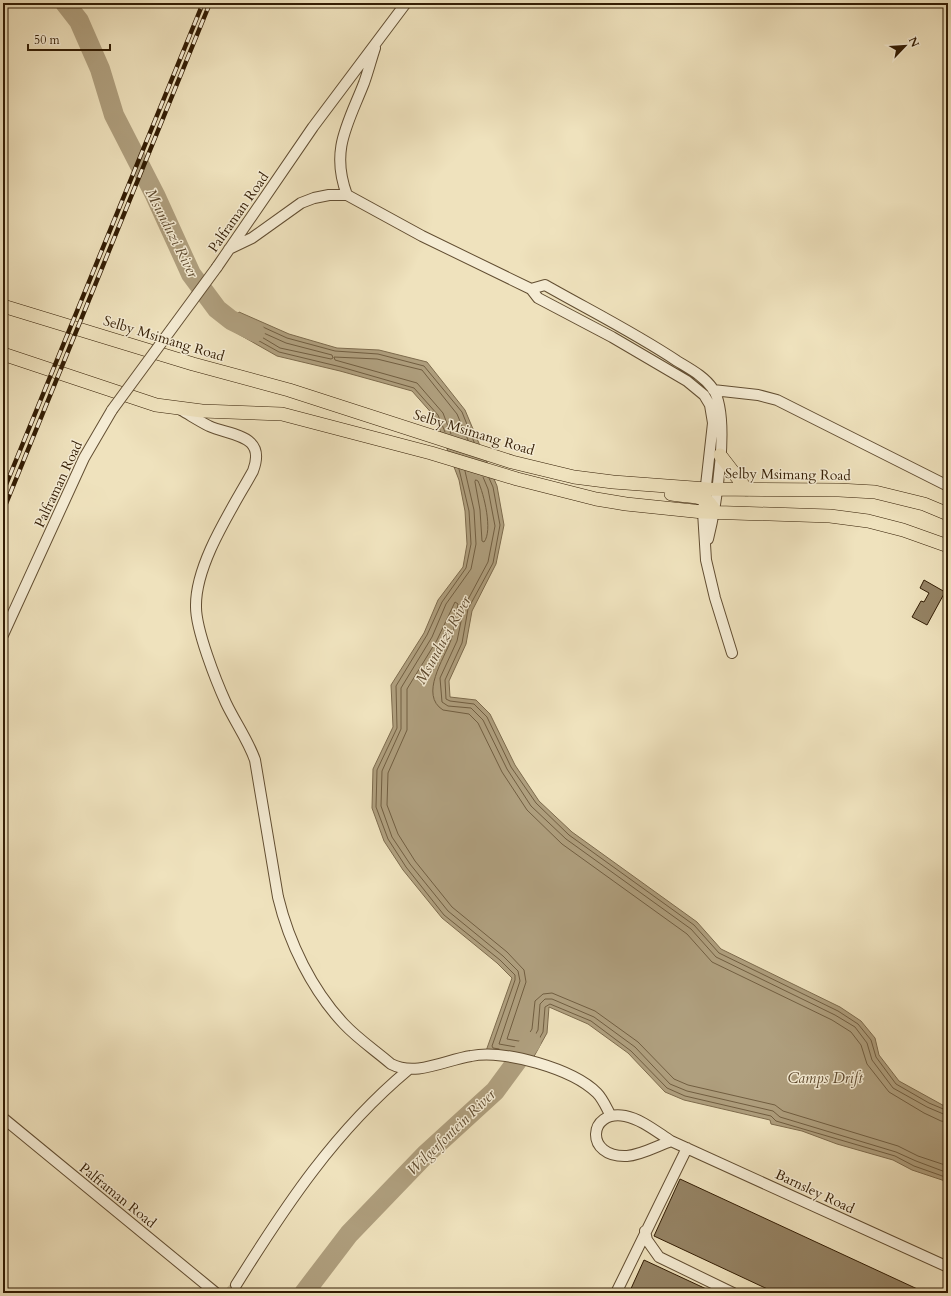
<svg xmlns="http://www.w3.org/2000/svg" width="951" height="1296" viewBox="0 0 951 1296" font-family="Cardo,serif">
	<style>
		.water { fill: #af9f7e; stroke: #7d6b4d }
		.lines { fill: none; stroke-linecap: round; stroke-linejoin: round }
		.shore { stroke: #715e41; stroke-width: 1 }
		.river { stroke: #af9f7e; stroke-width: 20 }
		.building { fill: #958364; stroke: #331d04 }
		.minor-tunnel { stroke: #c9bb98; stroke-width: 10; stroke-dasharray: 10 5; stroke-linecap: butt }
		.minor-casing { stroke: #624e32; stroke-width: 12 }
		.major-casing { stroke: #331d04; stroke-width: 14 }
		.minor { stroke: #f5ecd4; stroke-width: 10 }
		.major { stroke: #efe2bd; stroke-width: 13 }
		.rail-casing { stroke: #331d04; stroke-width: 4.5 }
		.rail { stroke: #f5ecd4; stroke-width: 3; stroke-dasharray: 9; stroke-linecap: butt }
		.minor-bridge-casing { stroke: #624e32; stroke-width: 12; stroke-linecap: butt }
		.minor-bridge { stroke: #f5ecd4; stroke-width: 10 }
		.labels { text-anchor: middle; stroke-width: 3; stroke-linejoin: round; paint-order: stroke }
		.street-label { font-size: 14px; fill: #331d04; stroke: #f5ecd4 }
		.water-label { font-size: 15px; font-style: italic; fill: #5e4a2f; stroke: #f5ecd4 }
	</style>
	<rect width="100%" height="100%" fill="#efe2bd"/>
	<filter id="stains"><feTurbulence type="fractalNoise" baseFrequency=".005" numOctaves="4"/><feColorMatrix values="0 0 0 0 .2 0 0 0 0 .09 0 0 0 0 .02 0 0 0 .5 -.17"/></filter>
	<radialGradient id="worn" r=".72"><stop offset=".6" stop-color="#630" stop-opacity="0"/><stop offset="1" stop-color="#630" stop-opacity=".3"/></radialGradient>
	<path class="water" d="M239,312L289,334L337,348L379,350L427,362L465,410L497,486L504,525L496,564L472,611L466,644L449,681L450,697L476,700L490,714L515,765L539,801L572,832L697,922L721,949L840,1007L861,1021L875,1038L879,1055L899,1081L948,1108V1182L912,1170L893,1160L837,1144L802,1131L771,1124L770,1120L684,1100L665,1092L628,1053L588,1024L549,1007L547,1033L532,1060L486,1051L512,978L497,963L442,918L403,870L384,841L372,808L373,769L393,727L391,685L424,633L438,600L463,567L467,544L465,511L459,480L435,417L412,391L340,371L277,356L226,327Z"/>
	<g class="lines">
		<path class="shore" d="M257,330L286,343L332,355L333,358L331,359L280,348L255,333V331Z
			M445,432L438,415L414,388L341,367L279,352L234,327L233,324L241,317L287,338L335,351L378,354L424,366L462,412L474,442
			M451,434L443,413L417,383L335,360L334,357L377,359L422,370L457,414L468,440
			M459,469L469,511L471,544L466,568L442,602L427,635L396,686L397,728L377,770L376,807L388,839L406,867L444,915L500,960L515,975V980L492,1046L493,1048L499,1049
			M465,471L474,510L476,544L471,569L446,604L432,637L401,688V729L382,771L381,806L392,837L410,864L448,911L503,956L518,971L520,981L499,1044L527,1049L538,1030L540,1004L545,999H552L594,1017L635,1047L670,1084L687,1091L773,1111L780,1117L896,1152L916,1161L948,1173
			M483,477L488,489L495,526L488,562L464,607L457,641L440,678L442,702L448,706L471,708L483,720L507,769L531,806L566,839L691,929L716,957L835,1015L855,1027L867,1043L872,1060L893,1088L927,1107L948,1116
			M489,478L493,487L500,525L493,563L468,609L462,643L445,680L446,699L450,701L474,704L487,717L511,767L536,803L569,835L694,925L719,953L838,1011L858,1024L871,1040L876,1057L896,1084L929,1103L948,1111
			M476,480L478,481C484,494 493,531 484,542L482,541L480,510L475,482Z
			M530,1055L543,1032L545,1007L550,1004L591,1021L631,1051L667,1088L685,1096L771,1116L776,1121L895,1156L914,1166L948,1178
			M948,1122L941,1121L924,1113L889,1092L867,1064L861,1045L851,1032L832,1020L712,962L687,934L562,844L527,810L502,772L478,723L469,714L443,710C419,695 444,659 451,640C455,629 455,616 458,604L455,602L437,640L407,689V730L388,773L387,805L398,834L415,861L452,907L507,952L524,970L526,982L507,1039L524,1042L532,1029L535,1001L543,994L552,993L595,1011L638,1042L674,1079L688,1085L775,1105L783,1111L898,1146L918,1156L948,1166"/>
		<path class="river" d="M65,3L79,21L100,69L114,115L155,195L191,274L217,309L231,320L255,332
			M304,1293L349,1234L425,1155L495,1091L531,1042"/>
	</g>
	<path class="building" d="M924,580L945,592L927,625L912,617L921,601L924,602L929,593L920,588Z
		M680,1179L926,1293H776L654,1236Z
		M644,1260L715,1293H629Z"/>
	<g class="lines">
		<path class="minor-tunnel" d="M229,1293L236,1285"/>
		<g class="minor-casing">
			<path id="minor" d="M347,195C330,150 348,124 364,83C368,72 371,60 375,48
				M229,249L252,238L301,203L314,198L329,195H347L422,236L531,289L538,298L612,337L687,381L704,395L710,405L713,423L703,512L706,560L715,598L732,653
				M217,267L313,127L406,3
				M531,289L545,285C589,310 635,333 677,361C690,369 704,376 713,389C731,416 716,507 708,539
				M713,390L758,395L777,400L948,486
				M181,410C190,415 199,421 209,426C231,436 267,434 253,471C232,509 195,564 196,607C196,630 216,681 226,703C235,722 248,740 255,760L278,897C289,943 312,990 344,1024C358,1039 376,1051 391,1064C416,1077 445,1060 471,1056C504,1049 573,1069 597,1093C603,1099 607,1109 611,1116
				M3,635L84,458L112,410
				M3,1118L216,1293
				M671,1141C657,1146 641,1155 627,1156C584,1158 588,1109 625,1116C641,1119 657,1132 671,1141L948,1267
				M645,1231L647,1240L659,1257L733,1293
				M236,1285C286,1205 335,1131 408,1070
				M616,1293L687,1148"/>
		</g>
		<g class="major-casing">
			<path id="major" d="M3,306L193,364L289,390L512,462L574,477L613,482L707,489L839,490L875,492L924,504L948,514
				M3,354L156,405L202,411L282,414L431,453L517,479L596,499L626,504L703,512L830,516L868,521L903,530L948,546
				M720,455L747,490
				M671,494C689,498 707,492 715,512"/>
		</g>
		<use href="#minor" class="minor"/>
		<use href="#major" class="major"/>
		<g class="rail-casing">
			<path id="rail" d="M3,492L203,3
				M3,511L210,3"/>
		</g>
		<use href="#rail" class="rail"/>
		<g class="minor-bridge-casing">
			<path id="minor-bridge" d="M112,410L217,267"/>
		</g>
		<use href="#minor-bridge" class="minor-bridge"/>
	</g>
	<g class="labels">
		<g class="street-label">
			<text transform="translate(238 212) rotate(-55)" y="5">Palframan Road</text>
			<text transform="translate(164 338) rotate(17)" y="5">Selby Msimang Road</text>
			<text transform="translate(474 432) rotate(17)" y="5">Selby Msimang Road</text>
			<text transform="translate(788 474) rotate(1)" y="5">Selby Msimang Road</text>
			<text transform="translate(58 484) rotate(-65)" y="5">Palframan Road</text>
			<text transform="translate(815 1191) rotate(25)" y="5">Barnsley Road</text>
			<text transform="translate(118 1195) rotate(39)" y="5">Palframan Road</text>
		</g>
		<g class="water-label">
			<text transform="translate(172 233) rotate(63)" y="5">Msunduzi River</text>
			<text transform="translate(443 640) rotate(-61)" y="5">Msunduzi River</text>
			<text x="825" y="1083">Camps Drift</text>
			<text transform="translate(451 1132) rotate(-44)" y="5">Wilgerfontein River</text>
		</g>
	</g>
	<rect width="951" height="1296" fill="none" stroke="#efe2bd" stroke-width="16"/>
	<rect x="4" y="4" width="943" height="1288" fill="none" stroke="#331d04" stroke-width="2"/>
	<rect x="8" y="8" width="935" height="1280" fill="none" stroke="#331d04"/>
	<g transform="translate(905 46) rotate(65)" stroke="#f5ecd4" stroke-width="3" paint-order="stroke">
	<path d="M0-3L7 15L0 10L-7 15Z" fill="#331d04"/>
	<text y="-6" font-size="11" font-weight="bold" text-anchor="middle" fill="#331d04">N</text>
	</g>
	<path d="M28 44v6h82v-6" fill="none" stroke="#331d04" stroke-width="2"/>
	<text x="34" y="44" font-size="12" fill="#331d04" stroke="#f5ecd4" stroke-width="3" paint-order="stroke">50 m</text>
	<rect width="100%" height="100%" filter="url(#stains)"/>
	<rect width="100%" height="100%" fill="url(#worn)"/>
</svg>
